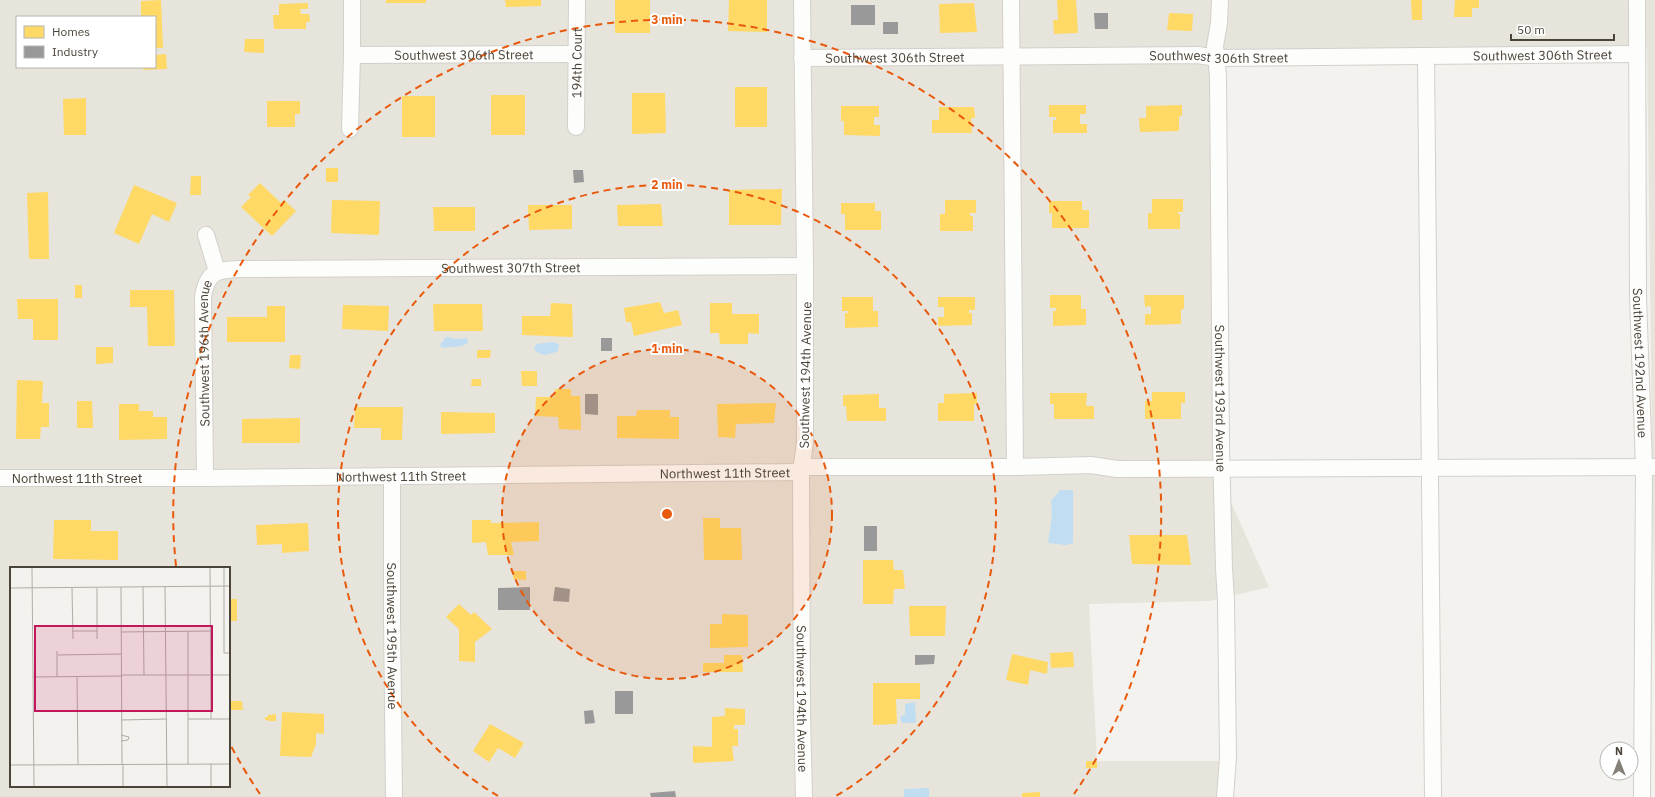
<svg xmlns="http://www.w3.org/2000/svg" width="1655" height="797" viewBox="0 0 1655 797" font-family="'IBM Plex Sans',sans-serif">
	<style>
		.residential { fill: #e7e4dc; fill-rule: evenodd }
		.water { fill: #c0ddf1 }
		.homes { fill: #ffd966 }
		.industry { fill: #999 }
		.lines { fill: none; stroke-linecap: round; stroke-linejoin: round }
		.minor-casing { stroke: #d2d0cb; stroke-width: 18 }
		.minor { stroke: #fdfdfc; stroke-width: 16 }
		.ring { fill: none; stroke: #e8590c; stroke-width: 2; stroke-dasharray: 7 5 }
		.labels { text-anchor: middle; stroke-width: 4; stroke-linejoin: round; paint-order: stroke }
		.street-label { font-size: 13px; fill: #4b4439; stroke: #fff }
		.inset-road { fill: none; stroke: #b0aca6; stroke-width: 1 }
		.view { fill: #c2185b; fill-opacity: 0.15; stroke: #c2185b; stroke-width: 2 }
		.inset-edge { fill: none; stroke: #4b4439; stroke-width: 2 }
		.centre { fill: #e8590c; stroke: #fff; stroke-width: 2 }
		.ring-label { font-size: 12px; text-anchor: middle; font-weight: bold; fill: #e8590c; stroke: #fff; stroke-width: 4; stroke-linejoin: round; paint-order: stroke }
	</style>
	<rect width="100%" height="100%" fill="#f4f2ee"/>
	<path class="residential" d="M0,0H1655V668L1647,47L1224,54L1229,498L1269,587L1210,601L1089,604L1097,761H1231L1232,797H0ZM17,17H155V67H17ZM11,568H229V786H11Z"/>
	<path class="water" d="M446,337L456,339L467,338L468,343L462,346L442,348L440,345Z
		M554,342L559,345L558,351C548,355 543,357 534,350L536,344Z
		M1060,490H1073V543L1066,545L1048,543L1052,514L1051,501Z
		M915,702L916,723H902L900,717L905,714V704Z
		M929,788V797H904V789Z"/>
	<path class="homes" d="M161,0L163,48H155V17H141V1Z
		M386,0H426V3H386Z
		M505,0H541V6L506,7Z
		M615,0H650V33H615Z
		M729,0H767V32L728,31Z
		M1057,0H1076L1078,33L1054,34L1053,20H1058Z
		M1411,0H1422V20H1412Z
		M1455,0H1479V8H1472V17H1454Z
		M308,3V9H300L301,14H309L310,22H306V29H274L273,15H279V4Z
		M974,3L977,32L940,33L939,4Z
		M1169,13L1193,14L1192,31L1167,30Z
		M245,39H264V53L244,52Z
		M166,54L167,69L143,70V67H155V55Z
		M735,87H767V127H735Z
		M632,93H665L666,133L632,134Z
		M491,95H525V135H491Z
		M402,96H435V137H402Z
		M86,98V135H64L63,99Z
		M267,101H300V114H295V127H267Z
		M1049,105H1086V114H1080V124H1087V133H1053V120H1056V117H1049Z
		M1182,105V116H1179V131L1140,132L1139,118H1146V106Z
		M841,106H879V117H874V125H880V136L844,135V121H841Z
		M939,107H974L975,118H971L972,133H932V120H939Z
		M326,168H338V182H326Z
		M191,176H201V195H190Z
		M260,183L281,203L284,200L296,211L272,236L241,207L251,197L248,195Z
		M134,185L177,203L169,222L152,214L139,244L114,233Z
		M782,189L781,225H729V190Z
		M48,192L49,259H29L27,193Z
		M1152,199H1183V212H1178V214H1180V229H1148V213H1152Z
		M332,200L380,201L379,235L331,233Z
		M945,200H976V213H970V216H973V231H940V214H945Z
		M1049,201H1082V210H1089V228H1052V213H1049Z
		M841,203H875V211H881V230H845V214H841Z
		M661,204L663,226H618L617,205Z
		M528,205H572V229L529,230Z
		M433,207H475V231H434Z
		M75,285H82V298H75Z
		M130,290H174L175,346H148L147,307H130Z
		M1050,295H1081V309H1086V325L1053,326V311H1056V308H1050Z
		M1144,295H1184V309H1181V324L1145,325V314H1151V306L1145,307Z
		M842,297H873V311H878V327L845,328V313H848V311H842Z
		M938,297H975V310H969V313H972V325L938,326V317H944V307H938Z
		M17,299H58V340H33V319H18Z
		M660,302L664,313L678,310L682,325L634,336L631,322H626L624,308Z
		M551,303L572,304L573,337L522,335V316H550Z
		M710,303H732V314H759V334L748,333V344H720L719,333H710Z
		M433,304H482L483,331H434Z
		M343,305L389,306L388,331L342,329Z
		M267,306H285V342H227V317H267Z
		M96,347H113V363L96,364Z
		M477,350H491L490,358H477Z
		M290,355H301L300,369L289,368Z
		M521,371H537V386H522Z
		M472,379H481V386H471Z
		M17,380L43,381L42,403H49V427H41L40,439H16Z
		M555,389H571V396H580L581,430L559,429L558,417L535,416L536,397H554Z
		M1152,392H1185V403H1181V419H1145V401H1152Z
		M977,393V404H974V421H938V403H944V394Z
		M1050,393H1087L1086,406H1094V419H1054V404H1050Z
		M879,394V408H886V421H847L846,406H843V395Z
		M77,401H92L93,428H77Z
		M776,403L774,423L736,424L735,438L718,437L717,404Z
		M119,404H139V411H153V417H167V439L119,440Z
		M355,407H403L402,440H381V428H354Z
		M637,410H670V417H679V439L617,438V416H636Z
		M441,412L495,413V433L441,434Z
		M300,418V443H242V419Z
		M703,518H720V528H741L742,560H704Z
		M54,520H91V531H118V560L53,559Z
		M472,520H491V523L539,522V541L511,542L514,555H488L486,542L472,543Z
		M308,523L309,551L282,553V544L257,545L256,525Z
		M1129,535H1187L1191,565L1132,564Z
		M863,560H893L894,570H903L905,589H894L893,604H863Z
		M513,571H526V580L513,579Z
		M229,599H237V621H229Z
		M459,604L471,615L474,612L492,629L475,642V662L459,661V629L446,617Z
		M909,606H946L945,636H910Z
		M722,614L748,615V647L710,648V624H722Z
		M1073,652L1074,667L1051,668L1050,653Z
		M1012,654L1048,662L1047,674L1030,670L1028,685L1006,680Z
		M724,655H742L743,672H703V663H724Z
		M873,683H920V699H896L897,724L873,725Z
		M229,695L231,701H242L243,710H231L230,717H229Z
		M725,708L745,709V725H734V729H738V746H732L734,761L693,763V746L712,747V717L725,716Z
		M282,712L324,714V734L316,733V744L311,757L280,756Z
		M276,714V721H268V720H265V717H268V715Z
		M490,724L524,743L515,758L498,748L489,762L473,751Z
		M1086,761H1097V768H1086Z
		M1040,792V797H1022V793Z"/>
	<path class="industry" d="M851,5H875V25H851Z
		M1094,13H1108V29H1095Z
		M883,22H898V34H883Z
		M573,170H583L584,182L574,183Z
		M601,338H612V351H601Z
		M585,394H598V415L585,414Z
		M864,526H877V551H864Z
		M530,587V610H498V588Z
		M555,587L570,589L569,602L553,601Z
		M915,655H935L934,664L915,665Z
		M615,691H633V714H615Z
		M593,710L595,723L585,724L584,711Z
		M675,791L676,797H651L650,793Z"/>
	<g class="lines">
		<g class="minor-casing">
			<g id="minor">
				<path id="s1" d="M802,0L805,266V442L801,472L802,715L804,797"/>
				<path d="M1011,0L1015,467"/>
				<path id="s2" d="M1220,0L1219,23L1215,46L1218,76L1221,446L1224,568L1226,601L1228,758L1225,797"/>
				<path id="s3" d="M1637,0L1638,297L1644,467L1642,797"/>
				<path id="s4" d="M352,55L576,54"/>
				<path d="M1426,56L1433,797"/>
				<path id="s5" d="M802,58L1198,55L1216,58L1636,54"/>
				<path id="s6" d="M576,127L577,0"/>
				<path d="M350,129L352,55V0"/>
				<path d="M206,235L217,271"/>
				<path d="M802,467H1015L1091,465L1117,469L1655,467"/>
				<path id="s7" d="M392,476V616L394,797"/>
				<path id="s8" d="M0,478H205L801,472"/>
				<path id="s9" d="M205,478L203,297C207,272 216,270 239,269L805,266"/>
			</g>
		</g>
		<use href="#minor" class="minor"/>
	</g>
	<circle cx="667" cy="514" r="165" fill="#e8590c" fill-opacity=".12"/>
	<g class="ring">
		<circle cx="667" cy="514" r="165"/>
		<path d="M498 796A329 329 0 1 1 836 796"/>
		<path d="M260 794A494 494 0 0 1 231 746M176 566A494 494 0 1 1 1074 794"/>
	</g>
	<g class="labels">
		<g class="street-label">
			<text dy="5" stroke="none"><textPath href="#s5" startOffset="741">Southwest 306th Street</textPath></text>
			<text dy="5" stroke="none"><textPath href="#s4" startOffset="112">Southwest 306th Street</textPath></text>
			<text dy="5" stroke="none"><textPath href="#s5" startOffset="417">Southwest 306th Street</textPath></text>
			<text dy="5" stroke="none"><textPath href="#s5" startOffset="93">Southwest 306th Street</textPath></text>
			<text dy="5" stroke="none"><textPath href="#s6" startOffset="64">194th Court</textPath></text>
			<text dy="5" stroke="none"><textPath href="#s9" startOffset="505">Southwest 307th Street</textPath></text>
			<text dy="5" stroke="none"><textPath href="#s9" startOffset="125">Southwest 196th Avenue</textPath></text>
			<text dy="5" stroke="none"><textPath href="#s3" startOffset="363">Southwest 192nd Avenue</textPath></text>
			<text transform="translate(805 375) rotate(-89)" y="5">Southwest 194th Avenue</text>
			<text dy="5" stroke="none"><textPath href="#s2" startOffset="399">Southwest 193rd Avenue</textPath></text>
			<text dy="5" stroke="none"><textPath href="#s8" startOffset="725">Northwest 11th Street</textPath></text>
			<text dy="5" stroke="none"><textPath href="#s8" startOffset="401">Northwest 11th Street</textPath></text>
			<text dy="5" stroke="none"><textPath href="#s8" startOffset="77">Northwest 11th Street</textPath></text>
			<text dy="5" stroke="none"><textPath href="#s7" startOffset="160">Southwest 195th Avenue</textPath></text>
			<text dy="5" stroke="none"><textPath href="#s1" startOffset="699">Southwest 194th Avenue</textPath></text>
		</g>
	</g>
	<g transform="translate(10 567)">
		<rect width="220" height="220" fill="#f4f2ee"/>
		<path class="inset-road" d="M22,1L24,219M200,1L201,152M214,1V86H220M111,20L112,197M133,20L134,108M155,20L157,219M0,21L220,19M62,21L63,72M63,64H87M111,65L200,64M178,65V197M87,72V21M48,88L111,87M111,108H220M67,109L68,198M23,110L111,109M47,110V84M178,152H220M111,153L156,152M111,168L119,170L118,173L111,174M113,197V219M201,197V219M0,198L220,197"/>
		<path class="view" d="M25,59H202V144H25Z"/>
		<rect width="220" height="220" class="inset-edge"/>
	</g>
	<circle cx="667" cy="514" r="6" class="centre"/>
	<g class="ring-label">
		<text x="667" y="24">3 min</text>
		<text x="667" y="189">2 min</text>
		<text x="667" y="353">1 min</text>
	</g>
	<rect x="16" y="16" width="140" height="52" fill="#ffffff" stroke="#b7b4b0"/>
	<rect x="24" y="26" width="20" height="12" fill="#ffd966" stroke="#b7b4b0"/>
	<text x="52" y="36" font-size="12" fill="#4b4439">Homes</text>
	<rect x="24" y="46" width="20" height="12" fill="#999999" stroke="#b7b4b0"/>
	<text x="52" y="56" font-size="12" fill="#4b4439">Industry</text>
	<g transform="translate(1619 761)"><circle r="19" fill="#ffffff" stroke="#b7b4b0"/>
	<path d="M0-3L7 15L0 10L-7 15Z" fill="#868178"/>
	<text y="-6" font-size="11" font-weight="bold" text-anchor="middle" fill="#4b4439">N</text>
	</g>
	<path d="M1511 34v6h103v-6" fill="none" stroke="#4b4439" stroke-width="2"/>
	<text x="1517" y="34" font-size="12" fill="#4b4439" stroke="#ffffff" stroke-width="3" paint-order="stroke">50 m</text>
</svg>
